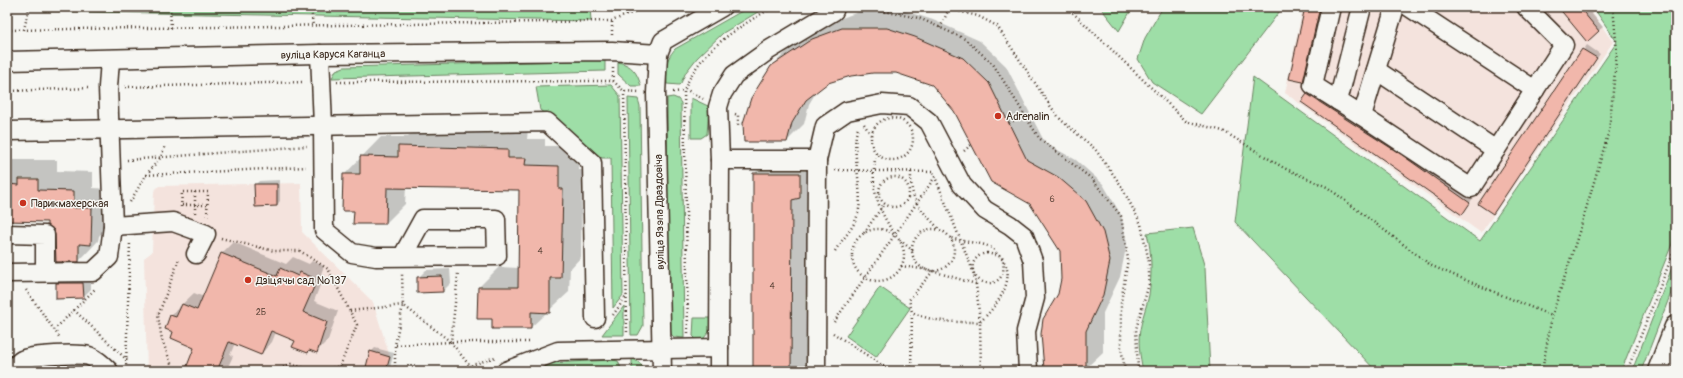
<svg xmlns="http://www.w3.org/2000/svg" width="1683" height="378" viewBox="0 0 1683 378" font-family="Pangolin,sans-serif">
	<style>
		.built { fill: #f4e3dd }
		.green { fill: #9edea7; stroke: #6c8462 }
		.shadow { fill: #0003 }
		.building { fill: #f1b7ab; stroke: #3b2a1e }
		.lines { fill: none; stroke-linecap: round; stroke-linejoin: round }
		.minor-casing { stroke: #3b2a1e; stroke-width: 21 }
		.major-casing { stroke: #3b2a1e; stroke-width: 25 }
		.path { stroke: #3b2a1e; stroke-width: 2.5; stroke-dasharray: 1 3; stroke-linecap: butt }
		.minor { stroke: #f6f6f2; stroke-width: 18 }
		.major { stroke: #f6f6f2; stroke-width: 22 }
		.poi-dot { fill: #c8321e; stroke: #f6f6f2; stroke-width: 1.5 }
		.labels { text-anchor: middle; stroke-width: 3; stroke-linejoin: round; paint-order: stroke }
		.number-label { font-size: 9px; fill: #684d41 }
		.street-label { font-size: 11px; fill: #3b2a1e; stroke: #f6f6f2 }
		.poi-label { font-size: 11px; fill: #3b2a1e; stroke: #f6f6f2; text-anchor: start }
	</style>
	<rect width="100%" height="100%" fill="#f6f6f2"/>
	<filter id="ink" filterUnits="userSpaceOnUse"><feTurbulence type="fractalNoise" baseFrequency=".025" numOctaves="2"/><feDisplacementMap in="SourceGraphic" scale="8" xChannelSelector="R" yChannelSelector="G"/><feConvolveMatrix kernelMatrix="1 2 1 2 8 2 1 2 1" color-interpolation-filters="sRGB"/></filter>
	<g filter="url(#ink)">
		<path class="built" d="M1303,7H1588L1613,42L1481,233L1285,93Z
			M301,183L302,232L373,302L390,357L386,371H147L144,258L152,252L154,191L159,186Z"/>
		<path class="green" d="M44,7H590L591,21L44,11Z
			M749,7H766L723,33L697,58L686,72L681,83L679,85L667,84C666,68 664,62 675,49Z
			M1100,7H1133L1119,31Z
			M1163,7H1283L1201,114L1152,82L1138,59L1145,38Z
			M1593,7H1676V234L1621,371H1376L1235,222L1253,77L1480,241L1617,42Z
			M605,60V71L332,78L336,70L344,67Z
			M618,62C632,65 637,72 641,86H631L618,74Z
			M611,85L620,96L623,295L613,308L611,158H602L540,110L536,87Z
			M673,97L678,99L681,103L684,338L674,337L671,334L668,318L667,98Z
			M628,98L638,99L640,106L643,326L638,335H631Z
			M691,98L708,106L709,108L707,134L701,138H691Z
			M1193,228L1205,268L1210,371H1143C1140,356 1137,340 1141,325C1143,315 1147,305 1149,295C1152,274 1152,254 1147,233Z
			M1676,257V280L1641,371H1632Z
			M880,287L910,308L876,357L846,336Z
			M624,306V335H602Z
			M694,318H711L709,332L703,339H696L693,336Z
			M632,358L641,364L644,371H632Z
			M612,360L618,361L622,371H528L550,363Z"/>
		<path class="shadow" d="M1306,7H1322L1307,77L1303,81Z
			M1559,7H1586L1603,27L1587,40Z
			M861,11H905L933,20L980,41L1006,66L1045,143L1076,160L1103,184L1121,215L1127,243L1120,277L1103,313V352L1085,369L1058,295L1062,279L1061,250L1031,203L932,85L897,72H873L851,75L828,82L818,89L809,104L804,124L787,141L772,66L790,48L831,22Z
			M1587,45L1600,54L1493,213L1480,204Z
			M1312,90L1406,151L1473,198L1466,209L1462,213L1303,102Z
			M418,127L528,130L527,139H545V146H579L578,170H582L581,257L570,269L569,292L530,328L493,318L479,287L499,267L519,268L520,189L406,187L405,204L386,223L355,210L344,175L381,137H408Z
			M774,154H819L810,371H754V174Z
			M7,160H57V171L93,172V188L111,189L110,224L99,236L98,241L79,261L48,221L7,220Z
			M280,180V201L277,205L255,185L259,181Z
			M233,242L286,264L293,257L309,264L312,261L324,266L321,274L324,275L314,301L338,311L328,340L316,352L311,349L308,352L296,341L276,332L272,342L261,354L235,343L230,355L233,356L226,371H186L196,347L174,332L166,328L171,315L194,293L204,297L222,253Z
			M450,269L451,283L443,291L418,278L426,270Z
			M65,275H91V289L83,297L57,283Z
			M375,348L394,353L389,371H366L371,352Z"/>
		<path class="building" d="M1305,7H1320L1303,82L1289,79Z
			M1558,7H1579L1599,31L1587,42Z
			M842,28H887L915,37L963,58L989,83L1027,160L1058,177L1086,201L1103,232L1110,261L1103,295L1086,331V370L1044,369L1041,334L1043,319L1058,294L1061,279L1060,251L1030,204L991,182L954,111L932,85L896,73H873L851,76L828,83L806,100L792,123L787,142H744L743,123L751,98L771,66L812,39Z
			M1582,49L1597,58L1493,214L1478,204Z
			M1307,94L1402,155L1470,203L1462,215L1301,102Z
			M398,146L508,149V158H526L525,165L559,166V189H563L561,278H550V313L531,312V329H492V319H477L478,287H518L519,190L387,188L386,224H353L354,211H342L343,174H360V156L398,157Z
			M753,173H800V198L792,200L791,371H753Z
			M19,179H38V190L74,191V208H92L91,245L79,244V262H56L55,235L54,230L47,225V222L7,221V184L19,185Z
			M254,184H277V206L255,207Z
			M221,253L277,276L280,268L298,276L300,272L314,278L310,285L314,287L303,312L327,322L317,353L309,350L308,353L292,347L295,341L271,331L261,355L229,342L217,371H185L194,348L171,338L173,332L165,329L170,315L176,317L182,304L197,310Z
			M442,276L443,292L417,293V277Z
			M56,283H83L84,298L56,299Z
			M370,351L390,357L386,371H365Z"/>
		<g class="lines">
			<g class="minor-casing">
				<g id="minor">
					<path d="M1331,7L1313,85L1362,116"/>
					<path d="M1395,7L1362,116L1471,188L1564,45L1526,7"/>
					<path d="M1409,7L1535,90"/>
					<path d="M320,54L323,126L324,230L352,253L376,257L497,256L496,219H423L402,257"/>
					<path id="s1" d="M7,61L320,54L612,51L658,54"/>
					<path d="M1376,70L1496,150"/>
					<path d="M1338,101L1362,7"/>
					<path d="M7,131L547,122L592,163L595,318"/>
					<path d="M720,160H817L816,371"/>
					<path d="M817,160L825,126L847,111L882,104L909,106L929,122L962,185L985,210L1010,225L1024,236L1033,261L1035,298L1026,331L1028,371"/>
					<path d="M113,226L173,222L206,234L196,254"/>
					<path d="M7,234L45,235V272"/>
					<path d="M7,273L93,272L109,257L113,226L108,87L110,60"/>
					<path d="M719,348L720,160L718,107L722,94L734,75L769,50L834,11"/>
					<path d="M11,371C14,368 18,362 22,360C31,355 79,353 89,356C97,359 103,365 109,371"/>
					<path d="M506,371L558,351L719,348V371"/>
					<path d="M662,371L656,93L658,54L663,41L722,7"/>
				</g>
			</g>
			<g class="major-casing">
				<path id="major" d="M1659,371L1676,327"/>
			</g>
			<path class="path" d="M170,7L171,28
				M311,7L313,26
				M861,7L919,18L965,39L993,64L1039,138L1092,179L1121,216L1128,259L1121,302V347L1125,371
				M1067,7L1186,121L1223,131L1284,168L1327,187L1432,266L1552,316
				M940,28L949,9L978,16L997,26L1051,107L1061,120L1095,149L1120,184L1141,224L1149,262V284L1136,329L1138,371
				M7,30L612,21L646,7
				M24,30L29,7
				M612,35V21
				M613,68V81
				M337,82L613,81L624,91L640,92
				M125,87L304,82
				M685,89L703,99
				M7,91L90,88
				M624,91L627,333
				M673,92L684,91
				M735,114L738,115V127
				M871 139a21 21 0 1 1 42 0a21 21 0 1 1-42 0Z
				M1009,123L1024,115
				M864,124L871,135
				M964,151L971,145
				M876,153C870,188 876,204 894,234
				M127,160L307,146
				M835,170L934,172
				M911,172C910,202 920,208 939,229
				M146,175L306,167
				M879 192a15 15 0 1 1 30 0a15 15 0 1 1-30 0Z
				M195,192V213
				M130,202L146,175L161,157L165,146
				M182,205H207
				M181,207L182,192H208L207,216
				M852 255a26 26 0 1 1 52 0a26 26 0 1 1-52 0Z
				M912 250a21 21 0 1 1 42 0a21 21 0 1 1-42 0Z
				M864,233L884,204
				M221,238L274,251H300L328,269L357,325L340,366L321,371
				M900,240L913,251
				M835,251C844,236 856,227 859,209C863,189 849,141 859,127
				M987,253L1002,257C1012,292 969,289 973,264C975,258 980,254 987,253Z
				M901,266L929,270L976,284L973,271L933,172
				M933,271L909,300L912,312C934,323 956,322 980,322C997,306 1022,274 997,254C995,251 991,247 988,246C977,242 962,242 951,238
				M458,274L451,342L469,365L488,371
				M976,284L980,322L981,371
				M26,290L60,338
				M74,310L127,360
				M350,311L403,305L451,342L395,345
				M613,315L627,295
				M834,322L935,177
				M54,330L95,289
				M688,333L684,91C699,50 737,28 773,7
				M833,333L891,371
				M452,342H531
				M126,365L130,242
				M174,371L162,340L158,316L179,259
				M276,371L291,364L315,371
				M395,371V345L403,305L402,274
				M456,371L495,357
				M911,371L912,312
				M1542,371L1552,316L1581,226L1609,131L1617,51L1613,7
				M1627,371L1676,246"/>
			<use href="#minor" class="minor"/>
			<use href="#major" class="major"/>
		</g>
	</g>
	<g class="poi-dot">
		<circle cx="998" cy="116" r="4"/>
		<circle cx="23" cy="203" r="4"/>
		<circle cx="248" cy="280" r="4"/>
	</g>
	<g class="labels">
		<g class="number-label">
			<text x="1052" y="202">6</text>
			<text x="540" y="254">4</text>
			<text x="772" y="289">4</text>
			<text x="261" y="315">2Б</text>
		</g>
		<g class="street-label">
			<text dy="4" stroke="none"><textPath href="#s1" startOffset="326">вуліца Каруся Каганца</textPath></text>
			<text transform="translate(659 212) rotate(-91)" y="4">вуліца Язэпа Драздовіча</text>
		</g>
		<g class="poi-label">
			<text x="1006" y="120">Adrenalin</text>
			<text x="31" y="207">Парикмахерская</text>
			<text x="256" y="284">Дзіцячы сад №137</text>
		</g>
	</g>
	<rect width="1683" height="378" fill="none" stroke="#f6f6f2" stroke-width="24"/>
	<rect x="12" y="12" width="1659" height="354" fill="none" stroke="#3b2a1e" stroke-width="1.5" filter="url(#ink)"/>
</svg>
